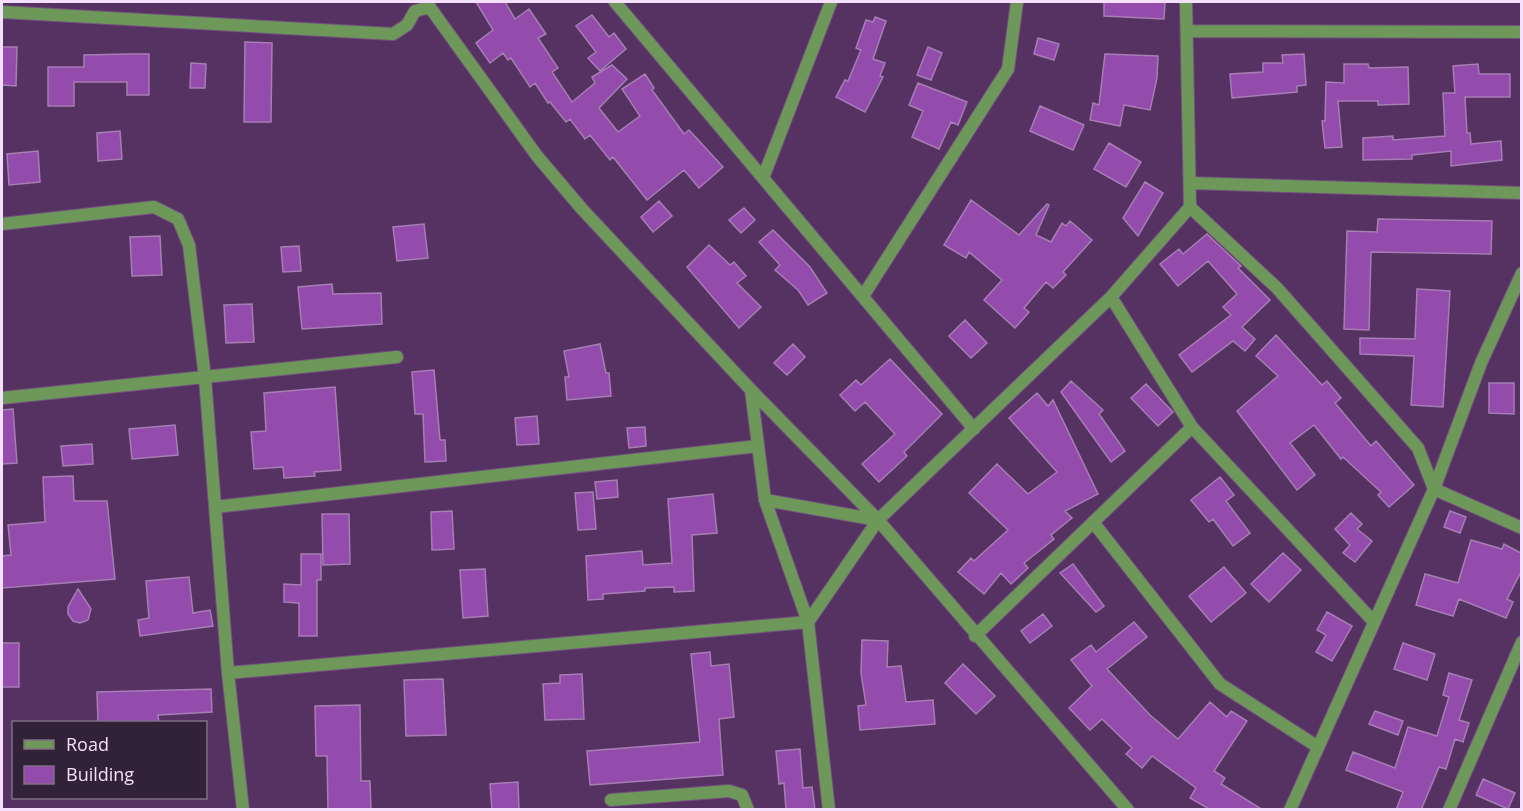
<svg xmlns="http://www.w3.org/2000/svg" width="1523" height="811" viewBox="0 0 1523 811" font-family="'Open Sans',sans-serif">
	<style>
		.building { fill: #934bac; stroke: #a67eb4; stroke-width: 1.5 }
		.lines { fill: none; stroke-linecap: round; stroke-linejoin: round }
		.minor-casing { stroke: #72517e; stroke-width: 14 }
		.minor { stroke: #6d985a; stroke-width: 12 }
	</style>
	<rect width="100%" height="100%" fill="#563262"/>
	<path class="building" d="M476,2H505L515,19L529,9L546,34L538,38L558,68L552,72L572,102L595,83L592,77L612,65L627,79L599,108L618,132L640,116L622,89L645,74L654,88L652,90L684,134L689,130L723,167L699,188L684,170L647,200L613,157L610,160L590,135L585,139L570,119L566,122L550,102L548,103L535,83L530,87L511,58L508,60L503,53L490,63L476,43L493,30Z
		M1104,2H1165L1164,19L1104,16Z
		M592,15L609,37L614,33L626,49L600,71L588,58L596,52L576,26Z
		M875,17L886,21L873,59L885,63L880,76L883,77L865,112L836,97L845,80L848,81L861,50L856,48L866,20L873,22Z
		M1038,38L1059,44L1054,60L1034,54Z
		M245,42L272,43L271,122H244Z
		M2,47H17L16,86L2,85Z
		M928,47L942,53L931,80L917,75Z
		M127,54H149V95H127V82H74V106H48V67H84V55Z
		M1105,54L1158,56L1157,78L1150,110L1124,105L1120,126L1090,120L1093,103L1099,105Z
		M1304,54L1306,85L1297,86V92L1232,98L1230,74L1263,72V63H1283L1282,55Z
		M191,63L206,64L205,88H190Z
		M1344,64H1368L1369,68L1408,67L1409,104L1378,105V101H1338L1342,147L1325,148L1322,121H1325L1326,82L1344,83Z
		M1478,64L1479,74H1510V97H1465L1467,133H1470L1471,144L1501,141L1502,160L1451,166V151L1412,155V159L1363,160V138L1393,136V140L1445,136L1443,93H1455L1453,66Z
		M918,83L967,102L958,125L951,122L939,149L912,137L923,111L909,105Z
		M1040,106L1084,125L1073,150L1030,131Z
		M120,131L122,159L98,161L97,133Z
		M1109,143L1141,162L1126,187L1094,169Z
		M38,151L40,182L9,185L7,154Z
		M1145,182L1163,193L1138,236L1123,218Z
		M971,200L1019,235L1047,204L1049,205L1036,235L1051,242L1062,223L1066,226L1070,221L1092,240L1063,272L1066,275L1053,288L1046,282L1024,308L1029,312L1015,328L984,300L1002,280L969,252L966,258L944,245Z
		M659,201L672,216L653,232L641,217Z
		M744,208L755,220L741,233L729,220Z
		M1378,219L1492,221L1491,254L1371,252L1369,330L1344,329L1347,231L1377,232Z
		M424,224L428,258L397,261L393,227Z
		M773,230L810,267L827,293L808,305L798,290L775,270L780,265L759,242Z
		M1207,234L1241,266L1238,268L1270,300L1242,327L1255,339L1245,351L1233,341L1192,372L1179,355L1231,315L1223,307L1237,294L1208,261L1178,286L1160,264L1179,249L1183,254Z
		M160,236L162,275L132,276L130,237Z
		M709,245L730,265L734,262L746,276L737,283L761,307L739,328L687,267Z
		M299,246L301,271L283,272L281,247Z
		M332,284L333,294L381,293L382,324L302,329L298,287Z
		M1417,289L1450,291L1443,407L1411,405L1414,356L1360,354V338L1415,339Z
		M252,304L254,342L226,343L224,305Z
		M965,320L987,343L971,358L949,336Z
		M1276,335L1322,385L1327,381L1341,398L1335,403L1371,446L1376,441L1414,485L1389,507L1378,495L1381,492L1343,457L1341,459L1314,425L1290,443L1315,475L1297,490L1237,411L1278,376L1256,356Z
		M600,344L606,373H609L611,396L567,400L565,377H569L564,351Z
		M793,344L805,357L787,375L774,363Z
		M890,359L942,414L904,452L907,456L879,482L862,464L895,434L865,402L855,411L840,395L856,380L861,385Z
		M434,370L440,440H445L446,461L425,462L423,414H415L412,372Z
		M1071,381L1103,410L1099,414L1125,451L1111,462L1061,392Z
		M1489,383H1514V414L1489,413Z
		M1146,384L1173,412L1158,426L1131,398Z
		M335,387L341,470L314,472L315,476L284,478L283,467L254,469L251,432L266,431L264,393Z
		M1037,393L1048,406L1053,400L1098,494L1065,511L1072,518L1051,535L1054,539L1024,563L1028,568L1011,584L1001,573L984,594L958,572L971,558L974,561L1008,530L969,493L997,464L1028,494L1057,472L1009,418Z
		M13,409L17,463L2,464V410Z
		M537,416L539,444L517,445L515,418Z
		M175,425L178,455L132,459L129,429Z
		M645,427L646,446L629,448L627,428Z
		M92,444L93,464L63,466L61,446Z
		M73,476L74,501H107L115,579L2,588V556L11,555L8,525L45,522L43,477Z
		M1220,477L1234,495L1226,501L1250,533L1233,546L1213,519L1209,522L1191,500Z
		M617,480L618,497L597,499L595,482Z
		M593,492L596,529L578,530L575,493Z
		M713,494L717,533L692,535L694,591L674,592V587L645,588V591L603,594V599L588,600L586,556L642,551L643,565L672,563L668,499Z
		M452,511L454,549L432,550L431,512Z
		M1450,511L1466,517L1460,533L1444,527Z
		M1351,513L1362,524L1357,529L1372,541L1355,562L1343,553L1350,545L1335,529Z
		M322,514H349L350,564L323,565Z
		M1471,540L1502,549L1504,544L1521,553V572L1507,599L1513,602L1506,618L1459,599L1453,616L1416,605L1425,574L1458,583Z
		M1283,553L1301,570L1269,602L1251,584Z
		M301,554H321V580H317V636H299V603L284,602V584L301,585Z
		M1073,564L1104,606L1096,612L1060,573Z
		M1224,567L1246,593L1211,622L1189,596Z
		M485,569L488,616L463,618L460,570Z
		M189,577L193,613L210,610L213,626L140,636L138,620L149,618L146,581Z
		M78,589L91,609L88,620L80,623L73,621L68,614V607Z
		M1327,612L1352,626L1332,661L1316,652L1326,635L1317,630Z
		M1043,614L1052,626L1030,643L1021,631Z
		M1134,622L1147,637L1107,669L1150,715L1178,739L1210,702L1227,717L1231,711L1247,721L1214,771L1225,778L1221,784L1263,810H1211L1190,798L1196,788L1152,756L1142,768L1126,754L1132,748L1102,719L1090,730L1069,708L1092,686L1071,660L1091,645L1096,652Z
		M862,640L888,641L887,667L901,666L906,702L933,700L935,724L860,730L858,706L866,705L861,673Z
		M2,643H19V687H2Z
		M1403,643L1435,654L1427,680L1394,669Z
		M710,652L711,666L729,664L734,717L719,719L723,775L590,785L587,751L700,742L691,654Z
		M963,664L995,696L976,714L945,683Z
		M1449,673L1472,680L1459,720L1469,723L1463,742L1455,739L1446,769L1439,767L1421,810H1396L1403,792L1346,770L1353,752L1395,768L1408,727L1437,736L1449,697L1443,695Z
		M582,674L584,719L545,720L543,684L560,683V675Z
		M443,679L446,735L406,736L404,680Z
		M211,689L212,712L158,715L159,723H98L97,692Z
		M360,705L361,781H370L371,810H328L327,756H316L315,706Z
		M1375,711L1403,721L1398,735L1369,724Z
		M800,749L803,788L812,787L815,810H786L784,783L779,784L776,751Z
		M1483,779L1515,793L1508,809L1476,795Z
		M518,782L519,810H492L490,784Z"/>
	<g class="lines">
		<g class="minor-casing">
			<path id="minor" d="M426,2L537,156L582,209L751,390L878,520L1128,810
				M615,2L974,429
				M2,12L393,34L407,25L415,11L430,7
				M1187,31L1522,32
				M763,178L831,2
				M1190,183L1522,193
				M1190,207L1277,288L1418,448L1434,489L1522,528
				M2,224L154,207L178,219L189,245L205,378L228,673L243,810
				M863,296L1008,69L1017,2
				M1111,297L1192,427L1374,622
				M751,390L765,500L808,622L829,810
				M2,398L397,357
				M765,500L878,520
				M215,507L758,446
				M1093,522L1220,684L1318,747
				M808,622L878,520L1111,297L1190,207L1186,2
				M975,636L1192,427
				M228,673L808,622
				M611,800L729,791L742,795L748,810
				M1290,810L1434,489L1481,363L1522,273
				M1449,810L1522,642"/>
		</g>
		<use href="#minor" class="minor"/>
	</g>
	<rect width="1523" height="811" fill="none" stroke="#f4dffc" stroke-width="6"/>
	<rect x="12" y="721" width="195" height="78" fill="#322238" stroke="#806e86" stroke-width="1.5"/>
	<rect x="24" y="740" width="30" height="9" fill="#6d985a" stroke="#806e86" stroke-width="1.5"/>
	<text x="66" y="751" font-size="18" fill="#f4dffc">Road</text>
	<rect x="24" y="766" width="30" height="18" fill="#934bac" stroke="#806e86" stroke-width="1.5"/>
	<text x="66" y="781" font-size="18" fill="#f4dffc">Building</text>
</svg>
